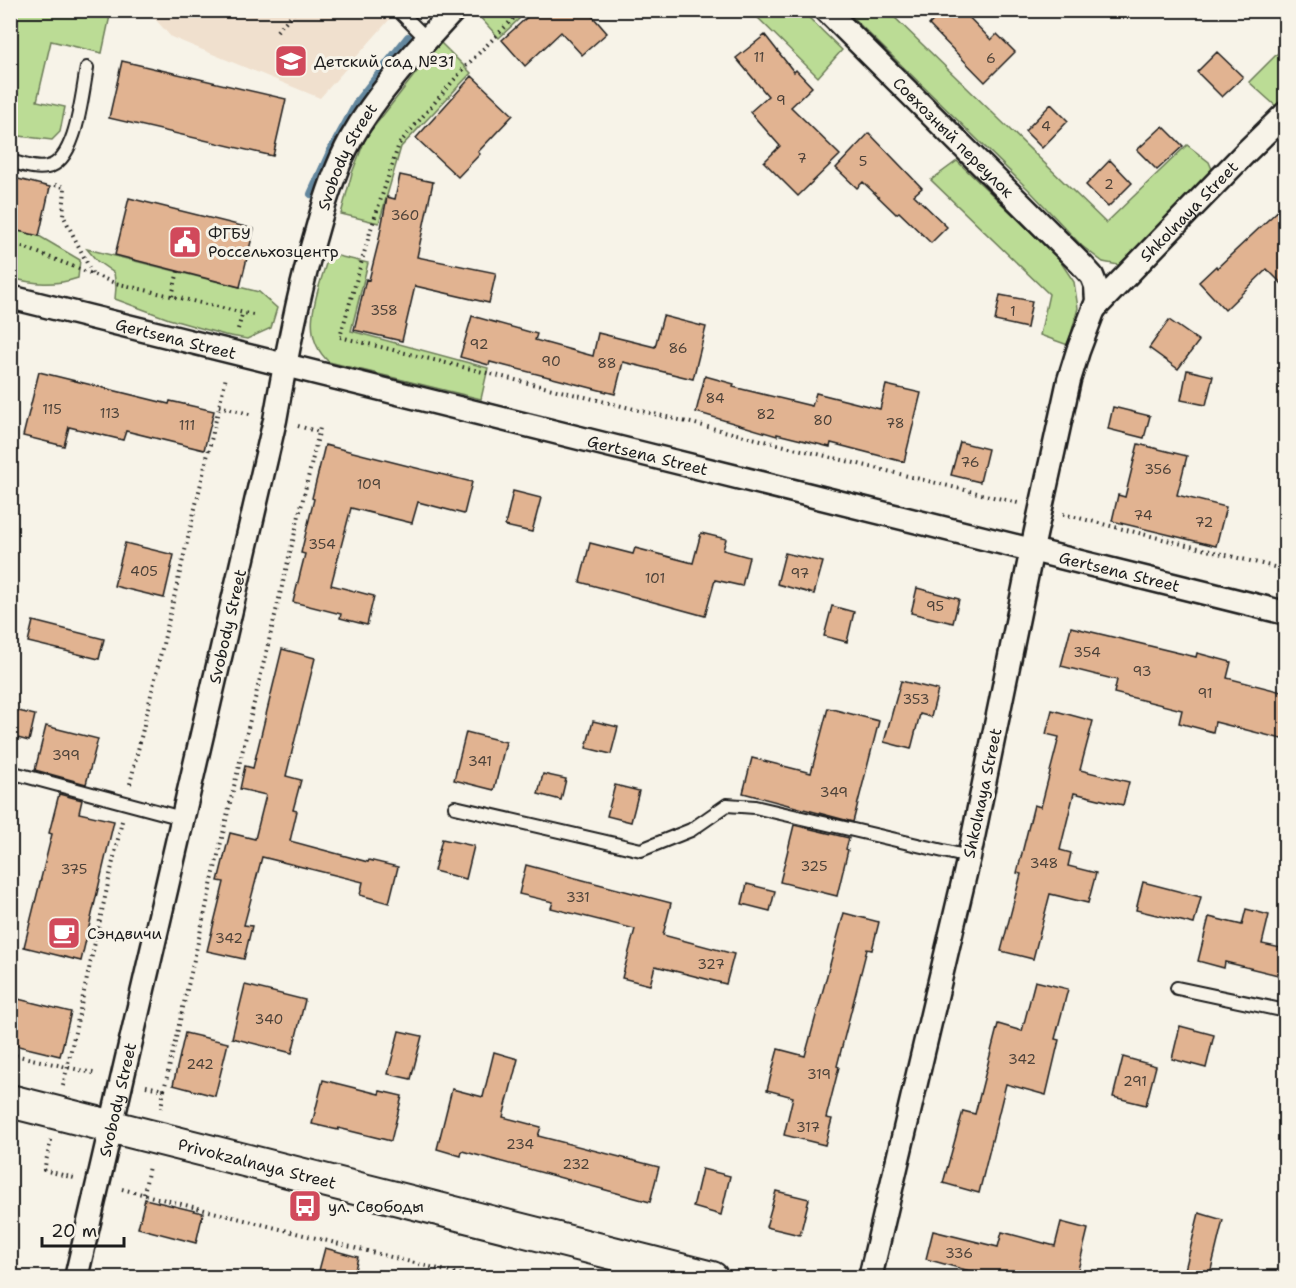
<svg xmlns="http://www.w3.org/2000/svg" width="1296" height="1288" viewBox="0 0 1296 1288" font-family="'Shantell Sans',sans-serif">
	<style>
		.built { fill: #f0e0ce }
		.green { fill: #bbdc95; stroke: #6c7c58; stroke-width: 1.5 }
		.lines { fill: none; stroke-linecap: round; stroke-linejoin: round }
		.stream { stroke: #64879e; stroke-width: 8 }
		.building { fill: #e1b391; stroke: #1c1c1c; stroke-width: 1.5 }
		.lane-casing { stroke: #1c1c1c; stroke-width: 16 }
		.street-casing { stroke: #1c1c1c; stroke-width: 27 }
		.secondary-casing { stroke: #1c1c1c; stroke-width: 36 }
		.path { stroke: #1c1c1c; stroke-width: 4; stroke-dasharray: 1.5 4.5; stroke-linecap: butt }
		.lane { stroke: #f7f3e8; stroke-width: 12 }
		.street { stroke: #f7f3e8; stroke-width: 22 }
		.secondary { stroke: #f7f3e8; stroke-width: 32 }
		.labels { text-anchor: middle; stroke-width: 6; stroke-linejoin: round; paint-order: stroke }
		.number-label { font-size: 14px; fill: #4d4239 }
		.poi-label { font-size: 16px; fill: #1c1c1c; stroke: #f7f3e8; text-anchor: start }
		.street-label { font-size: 16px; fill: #1c1c1c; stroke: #f7f3e8 }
	</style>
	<rect width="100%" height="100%" fill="#f7f3e8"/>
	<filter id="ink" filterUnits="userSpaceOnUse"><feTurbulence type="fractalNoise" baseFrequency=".0167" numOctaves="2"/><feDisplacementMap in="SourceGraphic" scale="12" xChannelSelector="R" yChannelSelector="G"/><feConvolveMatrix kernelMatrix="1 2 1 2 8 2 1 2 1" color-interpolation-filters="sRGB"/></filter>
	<g filter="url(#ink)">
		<path class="built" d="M148,11H397L320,98L171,37Z"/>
		<path class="green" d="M10,11H111L102,53L51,41L37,101L65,107L60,132L52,140L11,135Z
			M479,11H511L519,19L499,38L476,13Z
			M751,11H802L842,50L818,77Z
			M846,11H888L1106,223L1187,145L1209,162L1215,176L1133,258L1118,265L1103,262L1082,246L1029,190Z
			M440,42L471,73L401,147L379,223L341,214L352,173L366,137Z
			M1285,46V100L1278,108L1249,82Z
			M957,161L1058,258L1074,282L1078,308L1068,345L1040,335L1049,294L931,180Z
			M10,229L39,236L80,260L78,278C54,286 34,284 11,278Z
			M87,249L259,292L277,308L271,328L247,339L225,335L169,319L115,299L116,287L114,273L97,261Z
			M329,254L368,263L351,331L488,368L481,399L329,362C297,334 319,289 329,254Z"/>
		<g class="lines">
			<path class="stream" d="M433,13L435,10
				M311,194L330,152L359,99L408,37"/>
		</g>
		<path class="building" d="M535,10H587L607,33L582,55L561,32L525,66L502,40Z
			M943,10H962L991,40L997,34L1015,52L985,82L929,25Z
			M765,35L794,72L796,70L812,87L791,107L840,155L798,196L764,162L780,146L750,112L768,96L736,58Z
			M1217,52L1243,77L1222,97L1197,72Z
			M122,61L286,99L273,156L109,118Z
			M472,76L513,115L478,152L480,154L458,177L416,138Z
			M1051,104L1068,121L1042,148L1025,131Z
			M1163,126L1183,146L1157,170L1137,150Z
			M869,133L922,188L914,195L947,227L931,243L899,212L896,214L863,182L857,188L836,168Z
			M1110,160L1132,183L1108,207L1086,185Z
			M400,175L433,182L417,257L496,273L489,303L415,286L402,341L354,330L366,279L369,280L378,244L387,197L395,199Z
			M10,177L50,187L39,236L10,229Z
			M129,198L254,229L240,287L115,255Z
			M1286,203V288L1267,269L1225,310L1199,282L1216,266L1217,268Z
			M1000,295L1032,301L1027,328L995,321Z
			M472,316L537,334L535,340L593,356L598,333L655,347L663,316L706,327L693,379L623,362L615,394L490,362L489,365L460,357Z
			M1169,320L1199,341L1178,369L1149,348Z
			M1187,370L1213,376L1206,405L1181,400Z
			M39,372L169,404L170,401L214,411L204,450L126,431L123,440L69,427L64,446L23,436Z
			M705,376L734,384L733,387L812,406L816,393L880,409L886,385L921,393L904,462L831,443L830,447L777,434V436L696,412Z
			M1113,407L1150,416L1144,438L1108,429Z
			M960,442L988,449L980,482L951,475Z
			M1138,444L1187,456L1177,495L1226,507L1216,546L1112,521L1118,495L1125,497Z
			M325,445L472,482L464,514L418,502L412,523L351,508L331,585L374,596L367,625L340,618L341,614L293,602L305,554L301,553L314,499L312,498Z
			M513,491L541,498L532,532L505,526Z
			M701,533L726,539L723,550L749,557L742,586L715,580L705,616L580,582L590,543L633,554L635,548L693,563Z
			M125,543L174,555L164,598L114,586Z
			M785,553L823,562L814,594L777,584Z
			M917,588L959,599L953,623L911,613Z
			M832,606L854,612L847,642L824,636Z
			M33,621L104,639L99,659L28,642Z
			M1071,627L1196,657L1197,653L1231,662L1227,678L1286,693V740L1215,722L1213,732L1179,723L1182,710L1114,693L1117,680L1061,666Z
			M282,649L315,658L286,776L301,780L293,810L297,811L290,841L368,862L369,860L398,867L389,903L360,895L363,882L262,857L244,925L252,926L244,959L207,951L224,882L218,881L230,833L255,839L266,795L240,789L245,766L253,768Z
			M901,681L938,690L931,717L920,714L911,749L884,742Z
			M828,708L879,721L853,822L743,793L752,758L811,773Z
			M10,709L35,715L29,741L10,736Z
			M1052,710L1093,721L1080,770L1129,782L1123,805L1074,793L1060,850L1071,853L1068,866L1096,873L1088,903L1050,894L1033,959L1001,951L1021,874L1017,873L1034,805L1041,807L1059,737L1046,734Z
			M593,721L618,727L611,754L586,748Z
			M46,726L98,739L86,784L35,770Z
			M466,732L506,742L494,790L454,780Z
			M543,774L566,779L561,800L538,794Z
			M615,785L639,791L631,822L607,816Z
			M59,794L82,800L79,813L114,821L81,961L24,947L52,834L49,833Z
			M794,825L849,838L846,849L848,850L837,896L780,882Z
			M442,839L474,846L466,879L434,871Z
			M526,865L671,903L663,935L734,954L726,984L655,966L650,985L622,978L635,929L551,908L553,902L519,894Z
			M1143,882L1201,897L1194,924L1136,910Z
			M747,884L775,891L770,911L742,904Z
			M1246,909L1269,915L1262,944L1286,949V977L1225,962L1224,968L1198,961L1209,917L1242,925Z
			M844,913L879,922L872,950L867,949L837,1066L839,1067L826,1118L832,1119L825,1145L784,1135L793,1097L767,1090L778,1049L805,1056Z
			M1035,981L1068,989L1055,1039L1059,1040L1046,1095L1006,1084L979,1193L943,1183L963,1111L975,1114L998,1024L1022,1031Z
			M245,985L305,1000L292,1053L232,1038Z
			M10,997L71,1012L60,1056L10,1044Z
			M1180,1026L1214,1035L1206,1068L1172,1059Z
			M399,1031L422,1036L411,1079L388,1074Z
			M185,1033L228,1043L215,1096L173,1085Z
			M494,1052L518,1059L503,1117L541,1127L538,1136L659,1167L650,1202L462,1151L461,1156L437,1149L452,1089L483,1097Z
			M1123,1057L1156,1066L1146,1105L1113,1097Z
			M323,1080L379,1094L380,1091L402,1096L391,1141L338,1128V1130L312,1124Z
			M702,1169L730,1176L721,1215L693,1207Z
			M776,1191L809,1199L800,1235L766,1227Z
			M145,1199L203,1213L196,1243L138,1228Z
			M1199,1213L1223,1220L1209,1278H1183Z
			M1061,1222L1088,1229L1076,1278H995L926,1259L933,1231L998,1247L1002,1232L1055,1246Z
			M325,1248L358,1257L353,1278H317Z"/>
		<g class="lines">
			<g class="lane-casing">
				<path id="lane" d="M398,10L427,39
					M10,161C22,164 35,170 47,167C77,162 82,92 87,68
					M10,772L182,818
					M455,807L641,850L691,830L727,805L755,807L969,857
					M1177,988L1286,1011"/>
			</g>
			<g class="street-casing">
				<g id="street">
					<path id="s1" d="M826,10L1082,265L1092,276L1096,286L1097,301L1078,351L1069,380L1032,549L969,857L870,1278"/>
					<path id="s2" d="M10,297C435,404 861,506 1286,613"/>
					<path id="s3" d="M1094,309L1246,152L1286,113"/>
					<path id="s4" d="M76,1278L275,420C286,357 298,294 316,233C325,200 335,168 351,139C378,91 417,50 454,10"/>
				</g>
			</g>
			<g class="secondary-casing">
				<g id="secondary">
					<path id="s5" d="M10,1101L712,1278"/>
				</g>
			</g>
			<path class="path" d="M522,10L466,66L399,144L371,229L340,337L1018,503
				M277,31L296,10
				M55,185L65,187L63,215L92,273
				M10,244L26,248L115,283L257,316
				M172,296L178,271
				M238,329L243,312
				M219,406L253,415
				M298,426L319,432
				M1063,514L1286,570
				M130,784L226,377
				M10,1054L97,1074
				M63,1086L122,821
				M146,1086L164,1090L161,1108
				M164,1090L230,803L320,428
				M51,1140L44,1170L74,1178
				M122,1189L474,1278
				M144,1194L149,1166"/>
			<use href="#lane" class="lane"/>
			<use href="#street" class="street"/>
			<use href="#secondary" class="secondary"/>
		</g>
	</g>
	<defs>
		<g id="school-square" transform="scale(1.725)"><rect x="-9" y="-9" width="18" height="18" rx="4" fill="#d1495b" stroke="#f7f3e8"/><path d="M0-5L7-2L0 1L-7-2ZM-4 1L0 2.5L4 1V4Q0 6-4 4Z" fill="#fff"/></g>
		<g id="civic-square" transform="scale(1.725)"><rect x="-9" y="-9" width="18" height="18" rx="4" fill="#d1495b" stroke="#f7f3e8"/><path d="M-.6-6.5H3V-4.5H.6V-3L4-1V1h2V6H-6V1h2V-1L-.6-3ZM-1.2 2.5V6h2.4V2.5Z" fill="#fff"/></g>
		<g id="cafe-square" transform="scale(1.725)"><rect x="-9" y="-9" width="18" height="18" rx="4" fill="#d1495b" stroke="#f7f3e8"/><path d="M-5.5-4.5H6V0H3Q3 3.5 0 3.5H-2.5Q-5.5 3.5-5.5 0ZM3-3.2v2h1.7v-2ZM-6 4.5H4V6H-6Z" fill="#fff"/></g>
		<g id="bus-square" transform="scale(1.725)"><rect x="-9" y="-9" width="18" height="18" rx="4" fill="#d1495b" stroke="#f7f3e8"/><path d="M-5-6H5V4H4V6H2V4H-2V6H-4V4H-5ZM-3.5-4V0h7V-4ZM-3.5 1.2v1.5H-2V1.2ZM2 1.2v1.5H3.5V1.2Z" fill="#fff"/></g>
	</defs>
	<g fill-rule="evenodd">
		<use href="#school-square" x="291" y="61"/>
		<use href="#civic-square" x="185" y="242"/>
		<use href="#cafe-square" x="64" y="933"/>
		<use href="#bus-square" x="305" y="1206"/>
	</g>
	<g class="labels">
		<g class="number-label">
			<text x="759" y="62">11</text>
			<text x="991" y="63">6</text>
			<text x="781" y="105">9</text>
			<text x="1046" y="131">4</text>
			<text x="802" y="163">7</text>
			<text x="863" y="166">5</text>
			<text x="1109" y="189">2</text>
			<text x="405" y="220">360</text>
			<text x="384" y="315">358</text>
			<text x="1013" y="316">1</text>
			<text x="479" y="349">92</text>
			<text x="678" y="353">86</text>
			<text x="551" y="366">90</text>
			<text x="607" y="368">88</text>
			<text x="715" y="403">84</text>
			<text x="52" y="414">115</text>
			<text x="110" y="418">113</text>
			<text x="766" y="419">82</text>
			<text x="823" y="425">80</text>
			<text x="895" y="428">78</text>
			<text x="187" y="430">111</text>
			<text x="970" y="467">76</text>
			<text x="1158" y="474">356</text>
			<text x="369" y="489">109</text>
			<text x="1143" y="520">74</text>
			<text x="1204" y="527">72</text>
			<text x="322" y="549">354</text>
			<text x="144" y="576">405</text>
			<text x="800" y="578">97</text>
			<text x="655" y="583">101</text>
			<text x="935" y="611">95</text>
			<text x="1087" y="657">354</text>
			<text x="1142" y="676">93</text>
			<text x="1205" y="698">91</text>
			<text x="916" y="704">353</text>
			<text x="66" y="760">399</text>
			<text x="480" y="766">341</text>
			<text x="834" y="797">349</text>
			<text x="1044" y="868">348</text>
			<text x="814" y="871">325</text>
			<text x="74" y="874">375</text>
			<text x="578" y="902">331</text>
			<text x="229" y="943">342</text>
			<text x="711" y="969">327</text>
			<text x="269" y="1024">340</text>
			<text x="1022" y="1064">342</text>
			<text x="200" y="1069">242</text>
			<text x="819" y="1079">319</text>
			<text x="1135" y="1086">291</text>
			<text x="808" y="1132">317</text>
			<text x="520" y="1149">234</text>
			<text x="576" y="1169">232</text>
			<text x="959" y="1258">336</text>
		</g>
		<g class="poi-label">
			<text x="314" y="67">Детский сад №31</text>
			<text x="208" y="239">ФГБУ<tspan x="208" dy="18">Россельхозцентр</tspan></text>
			<text x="87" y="939">Сэндвичи</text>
			<text x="328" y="1212">ул. Свободы</text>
		</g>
		<g class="street-label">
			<text dy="6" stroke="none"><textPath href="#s1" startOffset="180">Совхозный переулок</textPath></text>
			<text dy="6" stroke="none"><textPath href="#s4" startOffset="1155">Svobody Street</textPath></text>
			<text dy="6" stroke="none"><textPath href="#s3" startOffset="136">Shkolnaya Street</textPath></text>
			<text dy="6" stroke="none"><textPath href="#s2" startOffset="171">Gertsena Street</textPath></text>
			<text dy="6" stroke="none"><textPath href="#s2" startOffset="657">Gertsena Street</textPath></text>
			<text dy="6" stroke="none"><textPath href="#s2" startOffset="1143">Gertsena Street</textPath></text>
			<text dy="6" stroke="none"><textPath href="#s4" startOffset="669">Svobody Street</textPath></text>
			<text transform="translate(982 793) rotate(-78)" y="6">Shkolnaya Street</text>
			<text dy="6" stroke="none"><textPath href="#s4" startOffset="183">Svobody Street</textPath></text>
			<text dy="6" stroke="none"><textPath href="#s5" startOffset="255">Privokzalnaya Street</textPath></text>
		</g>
	</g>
	<rect width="1296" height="1288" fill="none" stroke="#f7f3e8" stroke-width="36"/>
	<rect x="18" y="18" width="1260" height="1252" fill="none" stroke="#1c1c1c" stroke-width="2" filter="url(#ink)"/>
	<path d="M42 1237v9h82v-9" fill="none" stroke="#1c1c1c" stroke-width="3"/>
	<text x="51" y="1237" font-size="18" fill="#1c1c1c" stroke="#f7f3e8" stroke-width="4.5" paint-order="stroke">20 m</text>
</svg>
